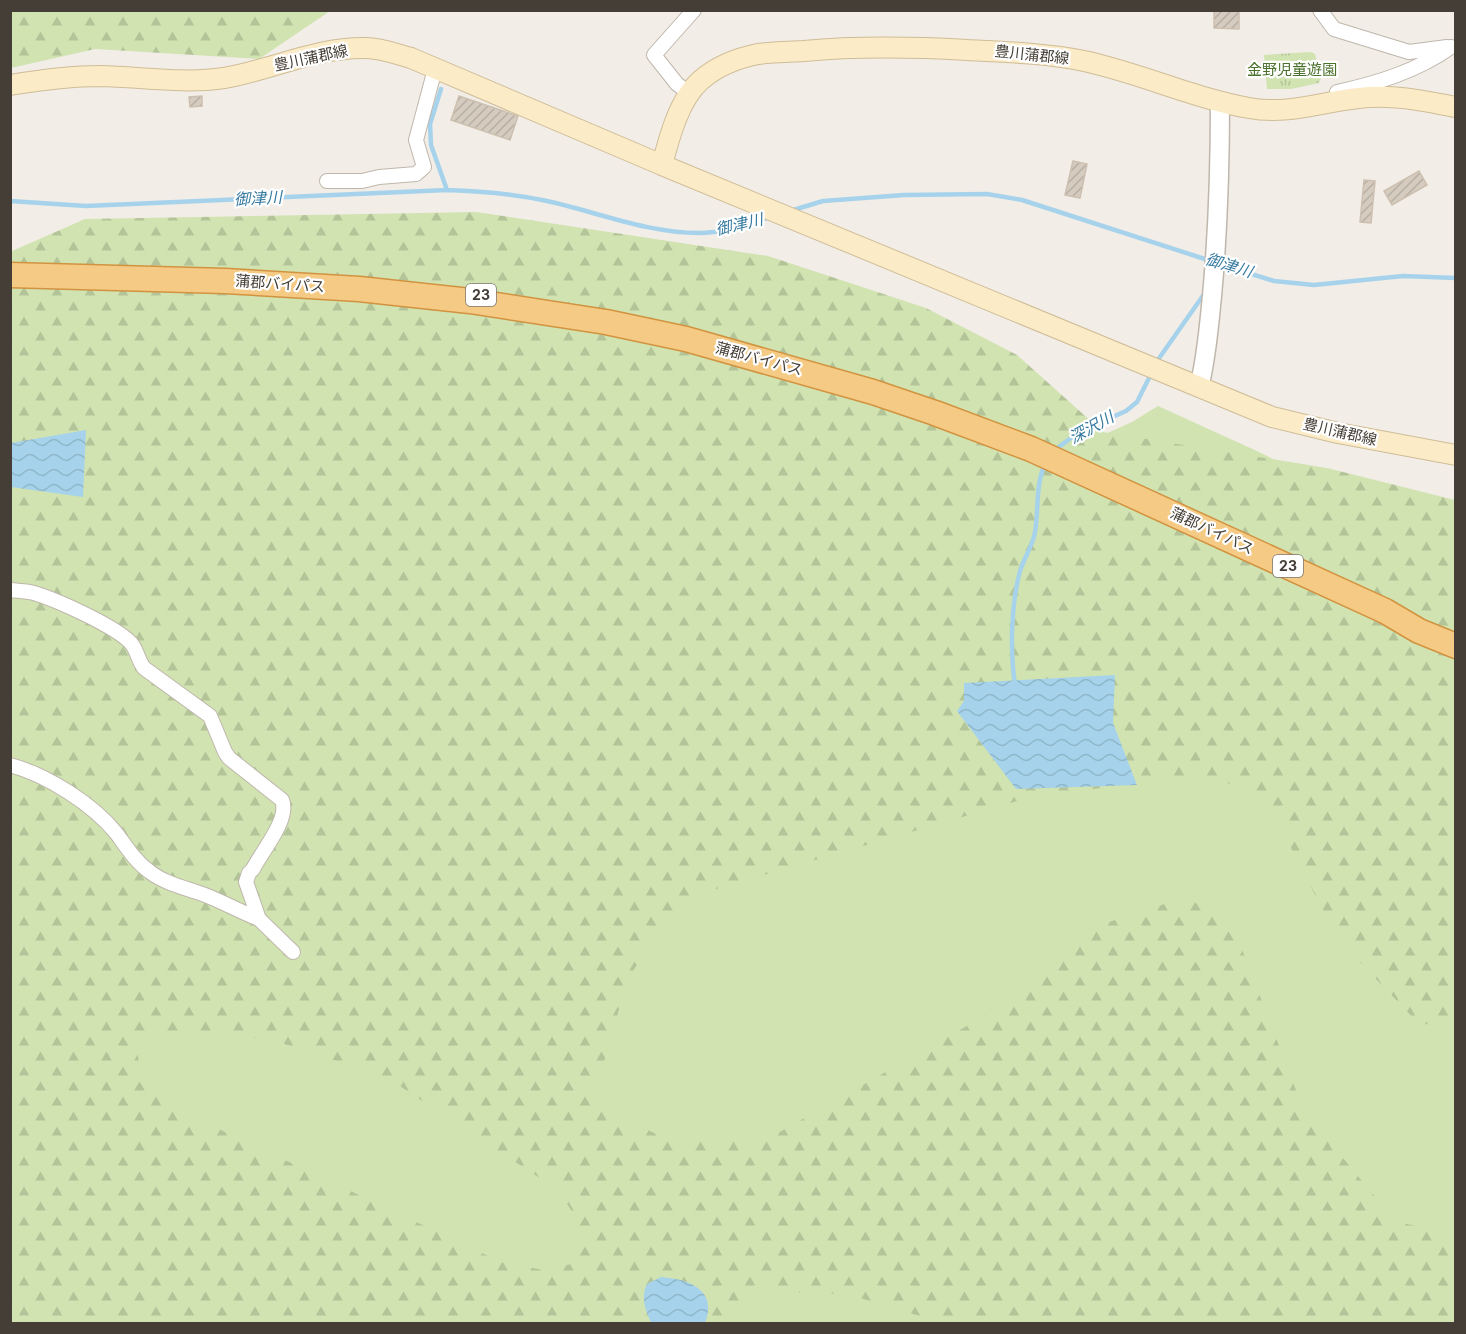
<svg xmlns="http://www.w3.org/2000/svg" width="1466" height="1334" viewBox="0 0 1466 1334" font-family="Inter,'Noto Sans JP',sans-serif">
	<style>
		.green { fill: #d0e3b1 }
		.forest { fill: url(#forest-firs); fill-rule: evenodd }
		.park { fill: url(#park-tufts) }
		.water { fill: url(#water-waves) }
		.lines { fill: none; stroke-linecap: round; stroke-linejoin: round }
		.stream { stroke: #a6d3eb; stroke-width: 4.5 }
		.building { fill: url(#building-hatch); stroke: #cdc0b0; stroke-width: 1.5 }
		.minor-casing { stroke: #bfb7ac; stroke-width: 16 }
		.tertiary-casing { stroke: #bfb7ac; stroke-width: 21 }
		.secondary-casing { stroke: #cfbd98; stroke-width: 22 }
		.trunk-casing { stroke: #d29340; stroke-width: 27 }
		.minor { stroke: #fff; stroke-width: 14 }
		.tertiary { stroke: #fff; stroke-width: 18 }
		.secondary { stroke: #fbebc7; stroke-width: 20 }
		.trunk { stroke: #f5ca84; stroke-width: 24 }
		.labels { text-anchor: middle; stroke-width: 4.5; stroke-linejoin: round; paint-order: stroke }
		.shield { fill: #fff; stroke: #7c7872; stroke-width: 1.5 }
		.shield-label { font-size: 14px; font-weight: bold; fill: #443e36 }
		.street-label { font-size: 15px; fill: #443e36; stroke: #fff }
		.park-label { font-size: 15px; fill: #4b712d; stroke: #fff }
		.water-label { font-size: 16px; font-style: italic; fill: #357aa0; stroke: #fff }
	</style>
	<defs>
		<pattern id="forest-firs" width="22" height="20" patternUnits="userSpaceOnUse" patternTransform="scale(1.5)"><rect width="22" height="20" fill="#d0e3b1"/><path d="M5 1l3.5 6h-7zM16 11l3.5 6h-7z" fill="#b4c499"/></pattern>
		<pattern id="park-tufts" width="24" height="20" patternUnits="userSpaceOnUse" patternTransform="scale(1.5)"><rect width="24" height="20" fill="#d0e3b1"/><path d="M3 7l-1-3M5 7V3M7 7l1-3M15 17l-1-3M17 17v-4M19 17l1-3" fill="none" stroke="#b4c499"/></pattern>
		<pattern id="water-waves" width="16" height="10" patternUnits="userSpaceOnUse" patternTransform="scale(1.5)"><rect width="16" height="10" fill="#a6d3eb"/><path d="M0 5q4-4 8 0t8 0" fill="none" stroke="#90b6ca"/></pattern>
		<pattern id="building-hatch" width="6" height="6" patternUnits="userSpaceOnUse" patternTransform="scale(1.5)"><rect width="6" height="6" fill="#d5cbbf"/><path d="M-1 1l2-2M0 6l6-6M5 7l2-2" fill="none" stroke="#b8afa5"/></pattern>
	</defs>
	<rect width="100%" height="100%" fill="#f2ede6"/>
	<path class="green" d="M11,346L1101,436L1132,422L1158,406L1259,452L1361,503L1455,743V1323L11,1324Z"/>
	<path class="forest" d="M10,11L11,10L330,11L259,59L95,49L11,68Z
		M476,212L768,256L926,308L1017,355L1103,432L1327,468L1455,500V1025L1419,1024L1337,938L1264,795L1199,774L1024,799L682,899L628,978L592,1104L667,1139L771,1137L995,1010L1106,923L1186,897L1233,926L1304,1111L1396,1222L1455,1233V1323L946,1324L847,1294L757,1292L721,1324L11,1323L10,252L85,219ZM164,1034L266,1038L386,1077L558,1190L573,1213L576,1248L574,1263L548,1271L501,1262L170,1106L142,1079L137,1051L138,1042Z"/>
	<path class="park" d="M1311,52L1315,54L1321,78L1319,83L1291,89H1267L1264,55Z"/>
	<path class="water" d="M86,430L83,497L11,487V443Z
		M1115,675L1113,723L1137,785L1016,789L957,711L964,701V683Z
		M661,1277C689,1279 718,1290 705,1323H651C646,1310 640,1298 647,1284Z"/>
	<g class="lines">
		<path class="stream" d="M441,89L430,124L431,145L447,190
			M10,201L86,206L447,190C481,191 514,194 547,201C597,212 647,233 699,233C724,233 747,224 770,217
			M790,211L823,201L904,195L987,194L1022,200L1211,261
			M1219,264L1274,281L1314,285L1403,276L1456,278
			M1155,364L1207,290
			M1052,452L1079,432L1126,411L1137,402L1152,372
			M1015,685C1010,651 1011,604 1020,571C1024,558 1033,545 1035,532C1039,509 1035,486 1045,464"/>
	</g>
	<path class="building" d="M1214,10H1239V29L1214,28Z
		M202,96V106L190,107L189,97Z
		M459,96L518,116L510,140L451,120Z
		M1073,161L1087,164L1080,198L1065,195Z
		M1419,171L1427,185L1392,205L1384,191Z
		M1364,180L1375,181L1371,223L1360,222Z"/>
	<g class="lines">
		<g class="minor-casing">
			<path id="minor" d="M1320,10L1334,29L1409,52L1447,47
				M1337,92C1378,83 1417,71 1451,47
				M689,93L677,84L654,55L694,10
				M327,181H362L379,177L416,174L424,167L416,140L435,69
				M10,590C18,591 27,591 34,593C57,600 115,626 131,643C137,650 138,660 144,668L210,716L225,752L229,758L282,800C290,819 262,851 253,869L249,873L246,882L259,919L293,952
				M10,765C47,775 93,804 117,834C127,848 136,862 150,872C166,884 186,888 205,895C223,902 241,912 259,919"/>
		</g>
		<g class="tertiary-casing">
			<path id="tertiary" d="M1200,383C1207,354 1209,325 1212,296C1218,231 1220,167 1220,102"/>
		</g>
		<g class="secondary-casing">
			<path id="secondary" d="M10,85C40,80 71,76 101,76C142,77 184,84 224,78C272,70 316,47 366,48C381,48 396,54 411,58L662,165C669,138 679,99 701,80C716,67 738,58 758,54C773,52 789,52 804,51C858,46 912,47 967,50C1006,52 1045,53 1084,61C1140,73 1193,98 1249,108C1291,116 1329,99 1370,97C1399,95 1428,102 1456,107
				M662,165L1272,417L1338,433L1456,455"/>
		</g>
		<g class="trunk-casing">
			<path id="trunk" d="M10,275L225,281L359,289L470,301L606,322L686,339L873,392L935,413L1031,449L1385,611L1419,631L1456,646"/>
		</g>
		<use href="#minor" class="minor"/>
		<use href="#tertiary" class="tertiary"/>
		<use href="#secondary" class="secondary"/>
		<use href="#trunk" class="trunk"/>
	</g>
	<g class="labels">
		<g class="shield">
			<rect x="466" y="284" width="30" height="22" rx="4.5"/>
			<rect x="1273" y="555" width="30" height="22" rx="4.5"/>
		</g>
		<g class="shield-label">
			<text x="481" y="300">23</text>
			<text x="1288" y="571">23</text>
		</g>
		<g class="street-label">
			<text transform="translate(1032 55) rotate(6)" y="5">豊川蒲郡線</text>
			<text transform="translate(311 58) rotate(-12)" y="5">豊川蒲郡線</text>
			<text transform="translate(280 284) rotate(4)" y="5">蒲郡バイパス</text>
			<text transform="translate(759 359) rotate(15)" y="5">蒲郡バイパス</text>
			<text transform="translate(1340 432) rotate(13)" y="5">豊川蒲郡線</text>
			<text transform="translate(1212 531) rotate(25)" y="5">蒲郡バイパス</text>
		</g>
		<g class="park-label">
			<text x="1292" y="75">金野児童遊園</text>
		</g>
		<g class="water-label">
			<text transform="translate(258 198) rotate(-3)" y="6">御津川</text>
			<text transform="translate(739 224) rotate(-13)" y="6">御津川</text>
			<text transform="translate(1229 265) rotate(17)" y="6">御津川</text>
			<text transform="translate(1091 427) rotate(-29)" y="6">深沢川</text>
		</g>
	</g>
	<rect width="1466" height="1334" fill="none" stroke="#443e36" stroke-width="24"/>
</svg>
